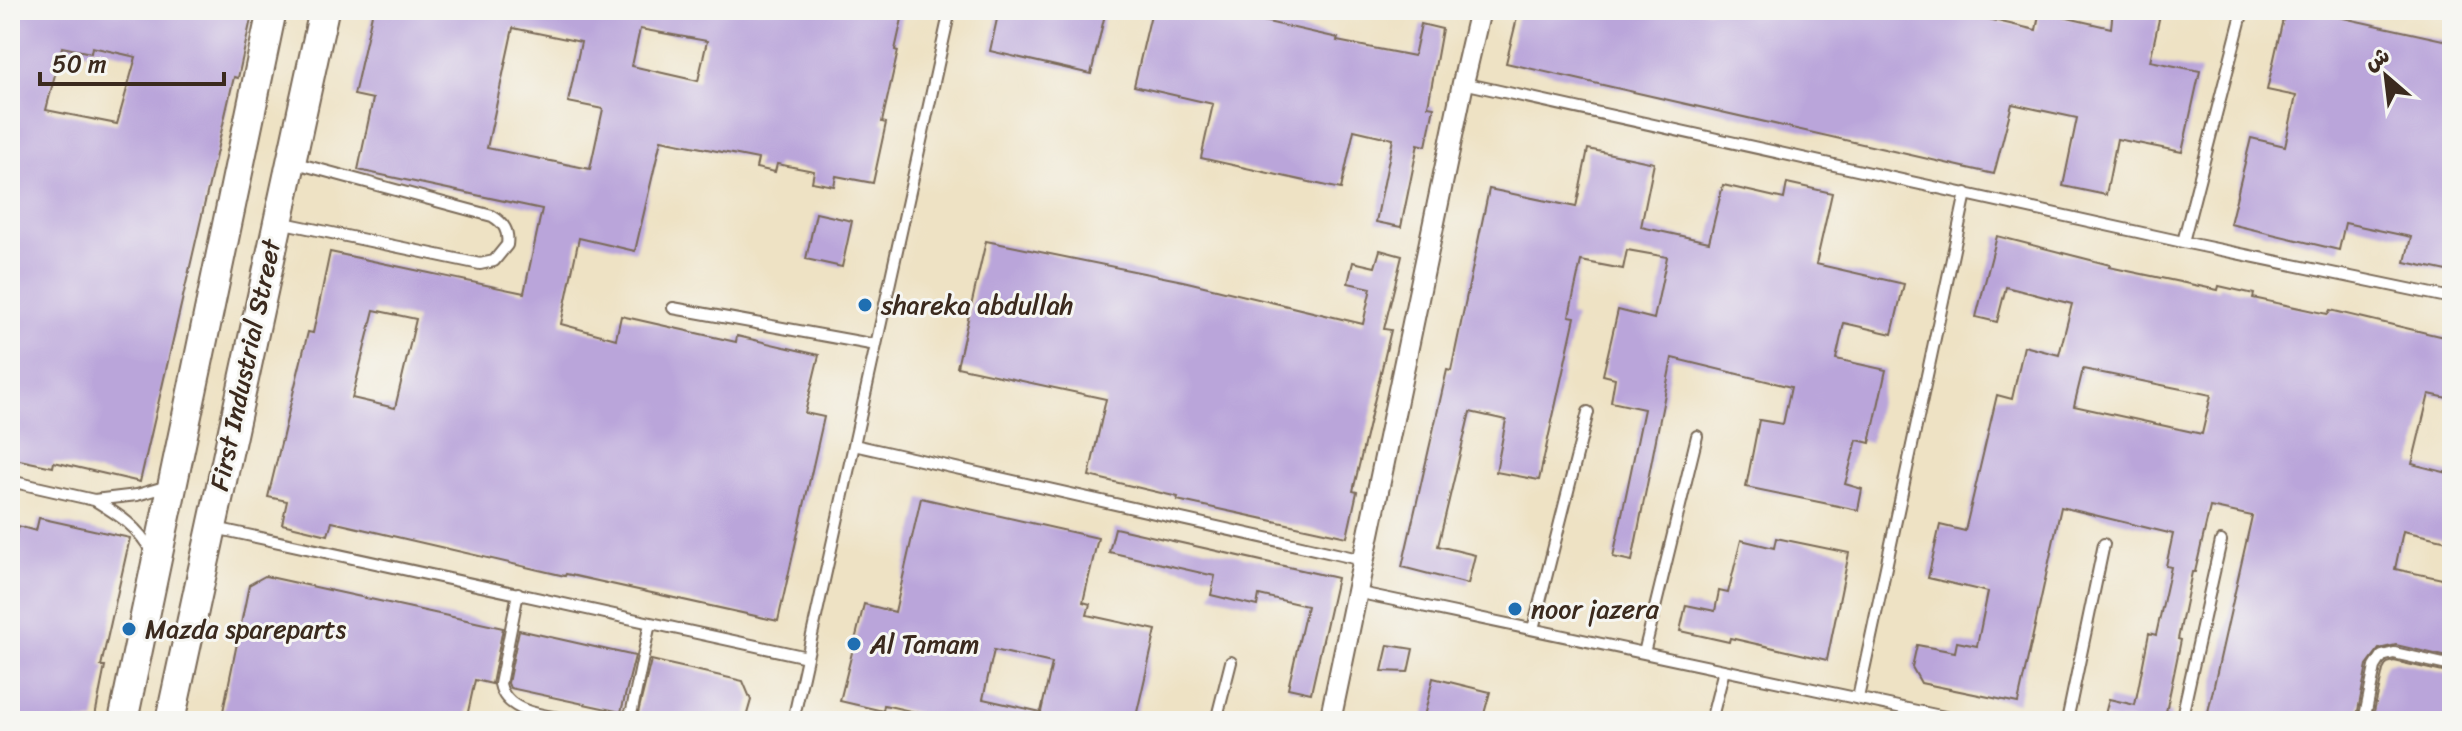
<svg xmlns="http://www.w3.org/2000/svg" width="2462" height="731" viewBox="0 0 2462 731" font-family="Sriracha,'Playpen Sans Arabic',sans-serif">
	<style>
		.building { fill: #baa5da; fill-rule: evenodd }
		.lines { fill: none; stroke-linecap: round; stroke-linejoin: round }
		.lane-casing { stroke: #7a6a58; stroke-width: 14 }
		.street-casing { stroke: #7a6a58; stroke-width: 24 }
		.secondary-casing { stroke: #7a6a58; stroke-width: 32 }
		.lane { stroke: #fff; stroke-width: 10 }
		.street { stroke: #fff; stroke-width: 20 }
		.secondary { stroke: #fff; stroke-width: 28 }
		.poi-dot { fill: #1f6fb2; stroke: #f6f6f2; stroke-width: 3 }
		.labels { text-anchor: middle; stroke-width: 6; stroke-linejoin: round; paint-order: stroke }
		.poi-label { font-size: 26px; fill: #3b2a1e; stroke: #f6f6f2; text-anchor: start }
		.street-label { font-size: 26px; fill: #3b2a1e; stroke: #f6f6f2 }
	</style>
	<rect width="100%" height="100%" fill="#f6f6f2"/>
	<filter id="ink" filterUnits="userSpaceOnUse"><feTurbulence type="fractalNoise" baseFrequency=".0125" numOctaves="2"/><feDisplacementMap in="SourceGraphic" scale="16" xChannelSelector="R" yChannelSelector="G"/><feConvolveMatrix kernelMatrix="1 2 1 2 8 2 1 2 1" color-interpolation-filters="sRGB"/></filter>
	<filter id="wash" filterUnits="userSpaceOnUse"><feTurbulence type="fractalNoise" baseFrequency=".006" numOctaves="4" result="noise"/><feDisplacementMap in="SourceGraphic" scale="32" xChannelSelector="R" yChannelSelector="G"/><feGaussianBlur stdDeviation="1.8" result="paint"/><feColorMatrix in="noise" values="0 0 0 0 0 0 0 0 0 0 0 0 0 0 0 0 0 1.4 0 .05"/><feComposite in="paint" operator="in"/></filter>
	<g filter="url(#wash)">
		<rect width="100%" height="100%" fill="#eee2c4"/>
		<g id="blocks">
			<path class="building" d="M10,10H253L238,78L234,77L140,482L54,462L53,467L10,458ZM62,47L91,53L92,47L136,57L117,124L46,110Z
				M373,10H904L895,50L898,51L882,122L886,123L873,183L836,176L834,186L812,182L814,171L777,164L775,172L756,168L758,159L661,140L635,251L579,238L561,324L616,339L621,316L736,342L737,336L819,355L805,413L824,417L778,621L566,574L565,576L332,522L328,535L282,524L287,501L268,497L308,332L313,333L330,252L524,293L542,209L358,170L373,99L354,95ZM513,28L581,42L568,102L603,109L590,169L487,148ZM640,29L707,41L698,81L632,66ZM374,310L416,319L395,408L352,398Z
				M999,10H1106L1091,74L990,51Z
				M1152,10H1198L1231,17L1232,14L1338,38L1337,41L1414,56L1421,24L1442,29L1428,106L1434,107L1426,146L1418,144L1401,227L1376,222L1393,139L1354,130L1341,189L1201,158L1213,104L1134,86Z
				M1519,10H1985L1984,18L2036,30L2040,10H2064L2063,17L2111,28L2113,10H2161L2150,61L2200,71L2182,152L2117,139L2106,195L2063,186L2077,118L2012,104L1994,174L1506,63Z
				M2285,10H2307L2452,42V272L2405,262L2411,237L2345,223L2339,250L2230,224L2251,138L2285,146L2296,96L2267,90Z
				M1588,149L1654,163L1641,227L1709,242L1723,185L1784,199L1787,183L1832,193L1816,264L1904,284L1892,334L1844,323L1836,359L1886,370L1870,443L1857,440L1845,484L1862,489L1858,510L1746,487L1759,420L1783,424L1791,387L1672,358L1632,561L1613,557L1644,409L1611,402L1615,378L1603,375L1618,310L1654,319L1667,257L1627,250L1623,269L1581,261L1569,316L1575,317L1539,480L1496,472L1506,420L1470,412L1438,546L1475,555L1468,584L1402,567L1447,370L1451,371L1489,189L1576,207Z
				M816,213L852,221L842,267L806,259Z
				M1997,236L2110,265L2109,267L2218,290L2219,286L2254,294L2253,298L2328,314L2330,310L2452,339V399L2429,394L2412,464L2452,474V542L2403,531L2395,569L2452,581V658L2396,645L2379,649L2367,665L2356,721H2206L2252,516L2210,507L2195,572H2192L2178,639L2181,640L2166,712L2171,713L2170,721H2118L2104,718L2109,699L2135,705L2149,633L2156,635L2171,567L2166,566L2173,534L2061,507L2018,703L1921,683L1912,667L1917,645L1955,652L1957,642L1977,646L1988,592L1928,578L1940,525L1965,531L1997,395L2012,399L2024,346L2059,355L2072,304L2006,287L1997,322L1976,317ZM2083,369L2211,395L2202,434L2074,406Z
				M986,241L1183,281L1363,324L1371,288L1348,283L1353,262L1375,267L1380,250L1402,256L1384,329L1391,330L1353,491L1357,492L1347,537L1177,500L1178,497L1089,476L1106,399L957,367Z
				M921,498L1098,538L1083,602L1090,604L1087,615L1156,630L1135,721H954L884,705L883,711L840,701L864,604L895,612ZM994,650L1052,663L1041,712L983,699Z
				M39,518L130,538L101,666H105L94,721H10V559L18,526L36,531Z
				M1115,528L1337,578L1311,693L1288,688L1307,606L1259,595L1257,606L1211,595L1215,576L1109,552Z
				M1776,538L1849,553L1827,660L1730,638L1729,642L1680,631L1686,605L1715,611L1719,591L1728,593L1741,540L1774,548Z
				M265,576L503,628L492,684L475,680L466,721H221L249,585Z
				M519,630L635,656L621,712L510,688L508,683Z
				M1388,645L1413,649L1408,672L1382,671Z
				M651,660L743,681L751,700L745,721H636Z
				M2394,661L2452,674V721H2372L2383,670L2387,663Z
				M1433,678L1490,692L1482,721H1423Z"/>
		</g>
	</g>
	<g filter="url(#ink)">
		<use href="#blocks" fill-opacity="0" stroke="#7a6a58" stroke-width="2"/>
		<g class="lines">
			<g class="lane-casing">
				<path id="lane" d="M1463,83L2183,242L2452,298
					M279,222L480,264L494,261L507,245C509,231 504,223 492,216L292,162
					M2183,242L2243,10
					M673,308L876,345
					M854,445L1363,560
					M10,481L94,500L137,495L168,486
					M96,501C119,515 138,527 151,551
					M215,528L807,657
					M1356,592L1964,721
					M518,593L500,684C506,715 549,715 575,721
					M1533,629L1588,412
					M1644,653L1697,436
					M1858,698L1966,193
					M625,721L632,710L650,623
					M793,721L950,10
					M1216,721L1231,662
					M1711,721L1724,670
					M2067,721L2104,544
					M2181,721L2221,541
					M2364,721L2375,667L2382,656L2394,653L2452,666"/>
			</g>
			<g class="street-casing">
				<path id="street" d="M1330,721L1463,83L1480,10"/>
			</g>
			<g class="secondary-casing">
				<path id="secondary" d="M123,721L272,10
					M170,721L324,10"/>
			</g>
			<use href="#lane" class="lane"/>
			<use href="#street" class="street"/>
			<use href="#secondary" class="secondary"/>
		</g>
	</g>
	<g class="poi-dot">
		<circle cx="865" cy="305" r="8"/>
		<circle cx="1515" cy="609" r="8"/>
		<circle cx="129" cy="629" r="8"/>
		<circle cx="854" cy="644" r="8"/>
	</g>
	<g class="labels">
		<g class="poi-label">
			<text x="881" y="314">shareka abdullah</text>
			<text x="1531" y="618">noor jazera</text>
			<text x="145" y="638">Mazda spareparts</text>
			<text x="870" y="653">Al Tamam</text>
		</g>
		<g class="street-label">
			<text transform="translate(245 365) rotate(-78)" y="9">First Industrial Street</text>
		</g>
	</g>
	<rect width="2462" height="731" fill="none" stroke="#f6f6f2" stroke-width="40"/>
	<g transform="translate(2386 76) rotate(332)" stroke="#f6f6f2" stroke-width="6" paint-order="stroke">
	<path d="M0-6L14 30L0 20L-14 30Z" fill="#3b2a1e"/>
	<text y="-12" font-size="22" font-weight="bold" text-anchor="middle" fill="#3b2a1e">ش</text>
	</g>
	<path d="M40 72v12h184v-12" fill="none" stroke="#3b2a1e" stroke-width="4"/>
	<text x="52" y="72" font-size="24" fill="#3b2a1e" stroke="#f6f6f2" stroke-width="6" paint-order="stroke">50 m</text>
</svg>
